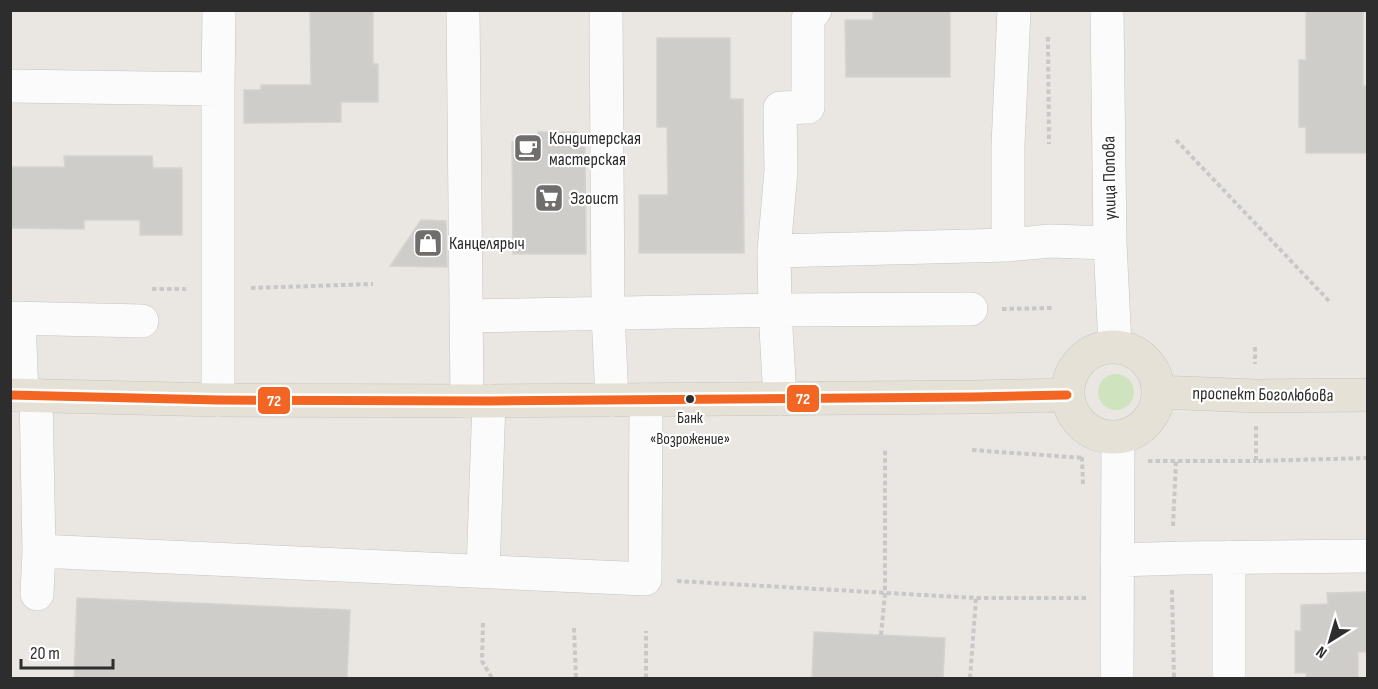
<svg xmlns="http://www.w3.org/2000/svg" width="1378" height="689" viewBox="0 0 1378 689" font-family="'Sofia Sans Condensed',sans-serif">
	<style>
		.green { fill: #d0e3bf }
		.building { fill: #cfcdca; stroke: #d5d3cf; stroke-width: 1.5 }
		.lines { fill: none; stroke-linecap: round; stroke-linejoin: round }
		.minor-casing { stroke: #c4c4c3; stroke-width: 34 }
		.major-casing { stroke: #c6c4c3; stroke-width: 34 }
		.path { stroke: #c8c8c8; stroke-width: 4; stroke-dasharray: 4.5 3; stroke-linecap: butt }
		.minor { stroke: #fcfbfb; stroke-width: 33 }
		.major { stroke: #e6e1d6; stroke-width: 33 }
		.bus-1-casing { stroke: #fff; stroke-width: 14 }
		.bus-1 { stroke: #f26522; stroke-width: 9 }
		.bus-dot { fill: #2d2d2d; stroke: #fff; stroke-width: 2 }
		.labels { text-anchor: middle; stroke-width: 4.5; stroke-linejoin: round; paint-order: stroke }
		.bus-label { font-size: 16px; fill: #2d2d2d; stroke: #fff }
		.poi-label { font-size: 18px; fill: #2d2d2d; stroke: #fff; text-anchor: start }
		.street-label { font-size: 18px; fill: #2d2d2d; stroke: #fff }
		.line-badge { stroke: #fff; stroke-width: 2 }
		.badge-label { font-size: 16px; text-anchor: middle; font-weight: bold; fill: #fff }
	</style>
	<rect width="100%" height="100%" fill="#eae7e3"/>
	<path class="green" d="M1098 392a18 18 0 1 1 36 0a18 18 0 1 1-36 0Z"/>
	<path class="building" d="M310,10H373V64H378V102H341V122L244,123V90H261V85H311Z
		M873,10H950V77H846L845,20H873Z
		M1306,10H1363V86H1368V153H1306V127H1299V60H1306Z
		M657,38H730V99H743L744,253H639V195H668L667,127H657Z
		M538,132H576V141H585L586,254H513L512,142H538Z
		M64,156H152L153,168H182V235H140V220H84V229L10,228V167H65Z
		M421,220L446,221L447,267L390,266Z
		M1368,592V652H1358V678H1306V673H1295V631H1301V605L1328,604L1327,593Z
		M77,598L350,610L347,678H74Z
		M814,632L945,638L943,678H812Z"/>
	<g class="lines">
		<g class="minor-casing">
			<path id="minor" d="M463,10L467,401
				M606,10L608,313L612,400
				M1107,10L1110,243L1115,345
				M10,86L218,89V400
				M218,89L219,10
				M1008,245V146L1014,10
				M774,251L1008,245L1050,241L1110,243
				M466,316L775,310L971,309
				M10,318L142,321
				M19,319L22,395
				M36,395L39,551L37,594
				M780,399L775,310L774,251L781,171L780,108L808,107V19L815,10
				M39,551L645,579L646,400
				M1117,560L1184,558L1368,556
				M483,571L489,401
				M1117,678L1118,437
				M1229,678V557"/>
		</g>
		<g class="major-casing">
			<path id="major" d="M1068 392a45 45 0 1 1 90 0a45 45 0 1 1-90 0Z
				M1159,392L1256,396L1368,395
				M10,395L218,400L489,401L974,397L1067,395"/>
		</g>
		<path class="path" d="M1048,37L1049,144
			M1176,140L1329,301
			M251,288L373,284
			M152,289H186
			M1002,309L1052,308
			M1255,347V364
			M1256,426V461L1368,458
			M972,450L1084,458
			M1082,457L1083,484
			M1148,461H1256
			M1173,526L1176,461
			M677,581L976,598H1086
			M1172,590L1174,678
			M483,623L482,661L492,678
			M574,628L576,678
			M881,635L885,594V449
			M646,678V631
			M970,678L976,599"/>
		<use href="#minor" class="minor"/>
		<use href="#major" class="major"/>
		<g class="bus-1-casing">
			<path id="bus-1" d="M10,395L218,400L489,401L974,397L1067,395"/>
		</g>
		<use href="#bus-1" class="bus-1"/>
	</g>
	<defs>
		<g id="cafe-square" transform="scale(1.5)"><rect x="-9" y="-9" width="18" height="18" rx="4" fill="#6f6e6d" stroke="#fff"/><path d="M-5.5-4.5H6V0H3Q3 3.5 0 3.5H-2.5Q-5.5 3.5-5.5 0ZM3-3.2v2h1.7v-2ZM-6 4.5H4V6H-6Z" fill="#fff"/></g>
		<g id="supermarket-square" transform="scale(1.5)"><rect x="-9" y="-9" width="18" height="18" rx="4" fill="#6f6e6d" stroke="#fff"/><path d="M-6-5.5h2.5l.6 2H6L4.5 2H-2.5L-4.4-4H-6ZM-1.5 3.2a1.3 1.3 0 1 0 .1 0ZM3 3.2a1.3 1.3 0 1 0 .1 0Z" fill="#fff"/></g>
		<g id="shop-square" transform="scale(1.5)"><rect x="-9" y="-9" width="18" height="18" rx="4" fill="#6f6e6d" stroke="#fff"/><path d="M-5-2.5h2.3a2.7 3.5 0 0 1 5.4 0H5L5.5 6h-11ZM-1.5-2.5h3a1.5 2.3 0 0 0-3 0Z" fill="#fff"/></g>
	</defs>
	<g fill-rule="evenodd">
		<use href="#cafe-square" x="528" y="148"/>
		<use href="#supermarket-square" x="549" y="198"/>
		<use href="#shop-square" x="428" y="243"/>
	</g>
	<circle class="bus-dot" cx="690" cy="399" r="5"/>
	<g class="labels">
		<g class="bus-label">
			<text x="690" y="423">Банк<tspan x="690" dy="21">«Возрожение»</tspan></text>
		</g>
		<g class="poi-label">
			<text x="549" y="144">Кондитерская<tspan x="549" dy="21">мастерская</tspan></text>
			<text x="570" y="204">Эгоист</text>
			<text x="449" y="249">Канцелярыч</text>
		</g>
		<g class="street-label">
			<text transform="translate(1109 178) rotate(-91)" y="6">улица Попова</text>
			<text transform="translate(1263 394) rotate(1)" y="6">проспект Боголюбова</text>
		</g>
	</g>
	<g class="line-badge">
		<rect x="786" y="384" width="34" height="29" rx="6" fill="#f26522"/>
		<rect x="257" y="386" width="34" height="29" rx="6" fill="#f26522"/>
	</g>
	<g class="badge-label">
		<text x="803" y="404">72</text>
		<text x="274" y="406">72</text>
	</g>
	<rect width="1378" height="689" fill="none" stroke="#2d2d2d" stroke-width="24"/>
	<g transform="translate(1330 641) rotate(217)" stroke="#ffffff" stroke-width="4.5" paint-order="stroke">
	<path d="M0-4.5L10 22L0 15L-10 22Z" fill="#2d2d2d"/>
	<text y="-9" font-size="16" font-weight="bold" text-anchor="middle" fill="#2d2d2d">N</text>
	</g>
	<path d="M21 659v9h92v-9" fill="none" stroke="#2d2d2d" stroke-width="3"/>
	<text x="30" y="659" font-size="18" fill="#2d2d2d" stroke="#ffffff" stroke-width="4.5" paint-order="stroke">20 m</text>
</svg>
